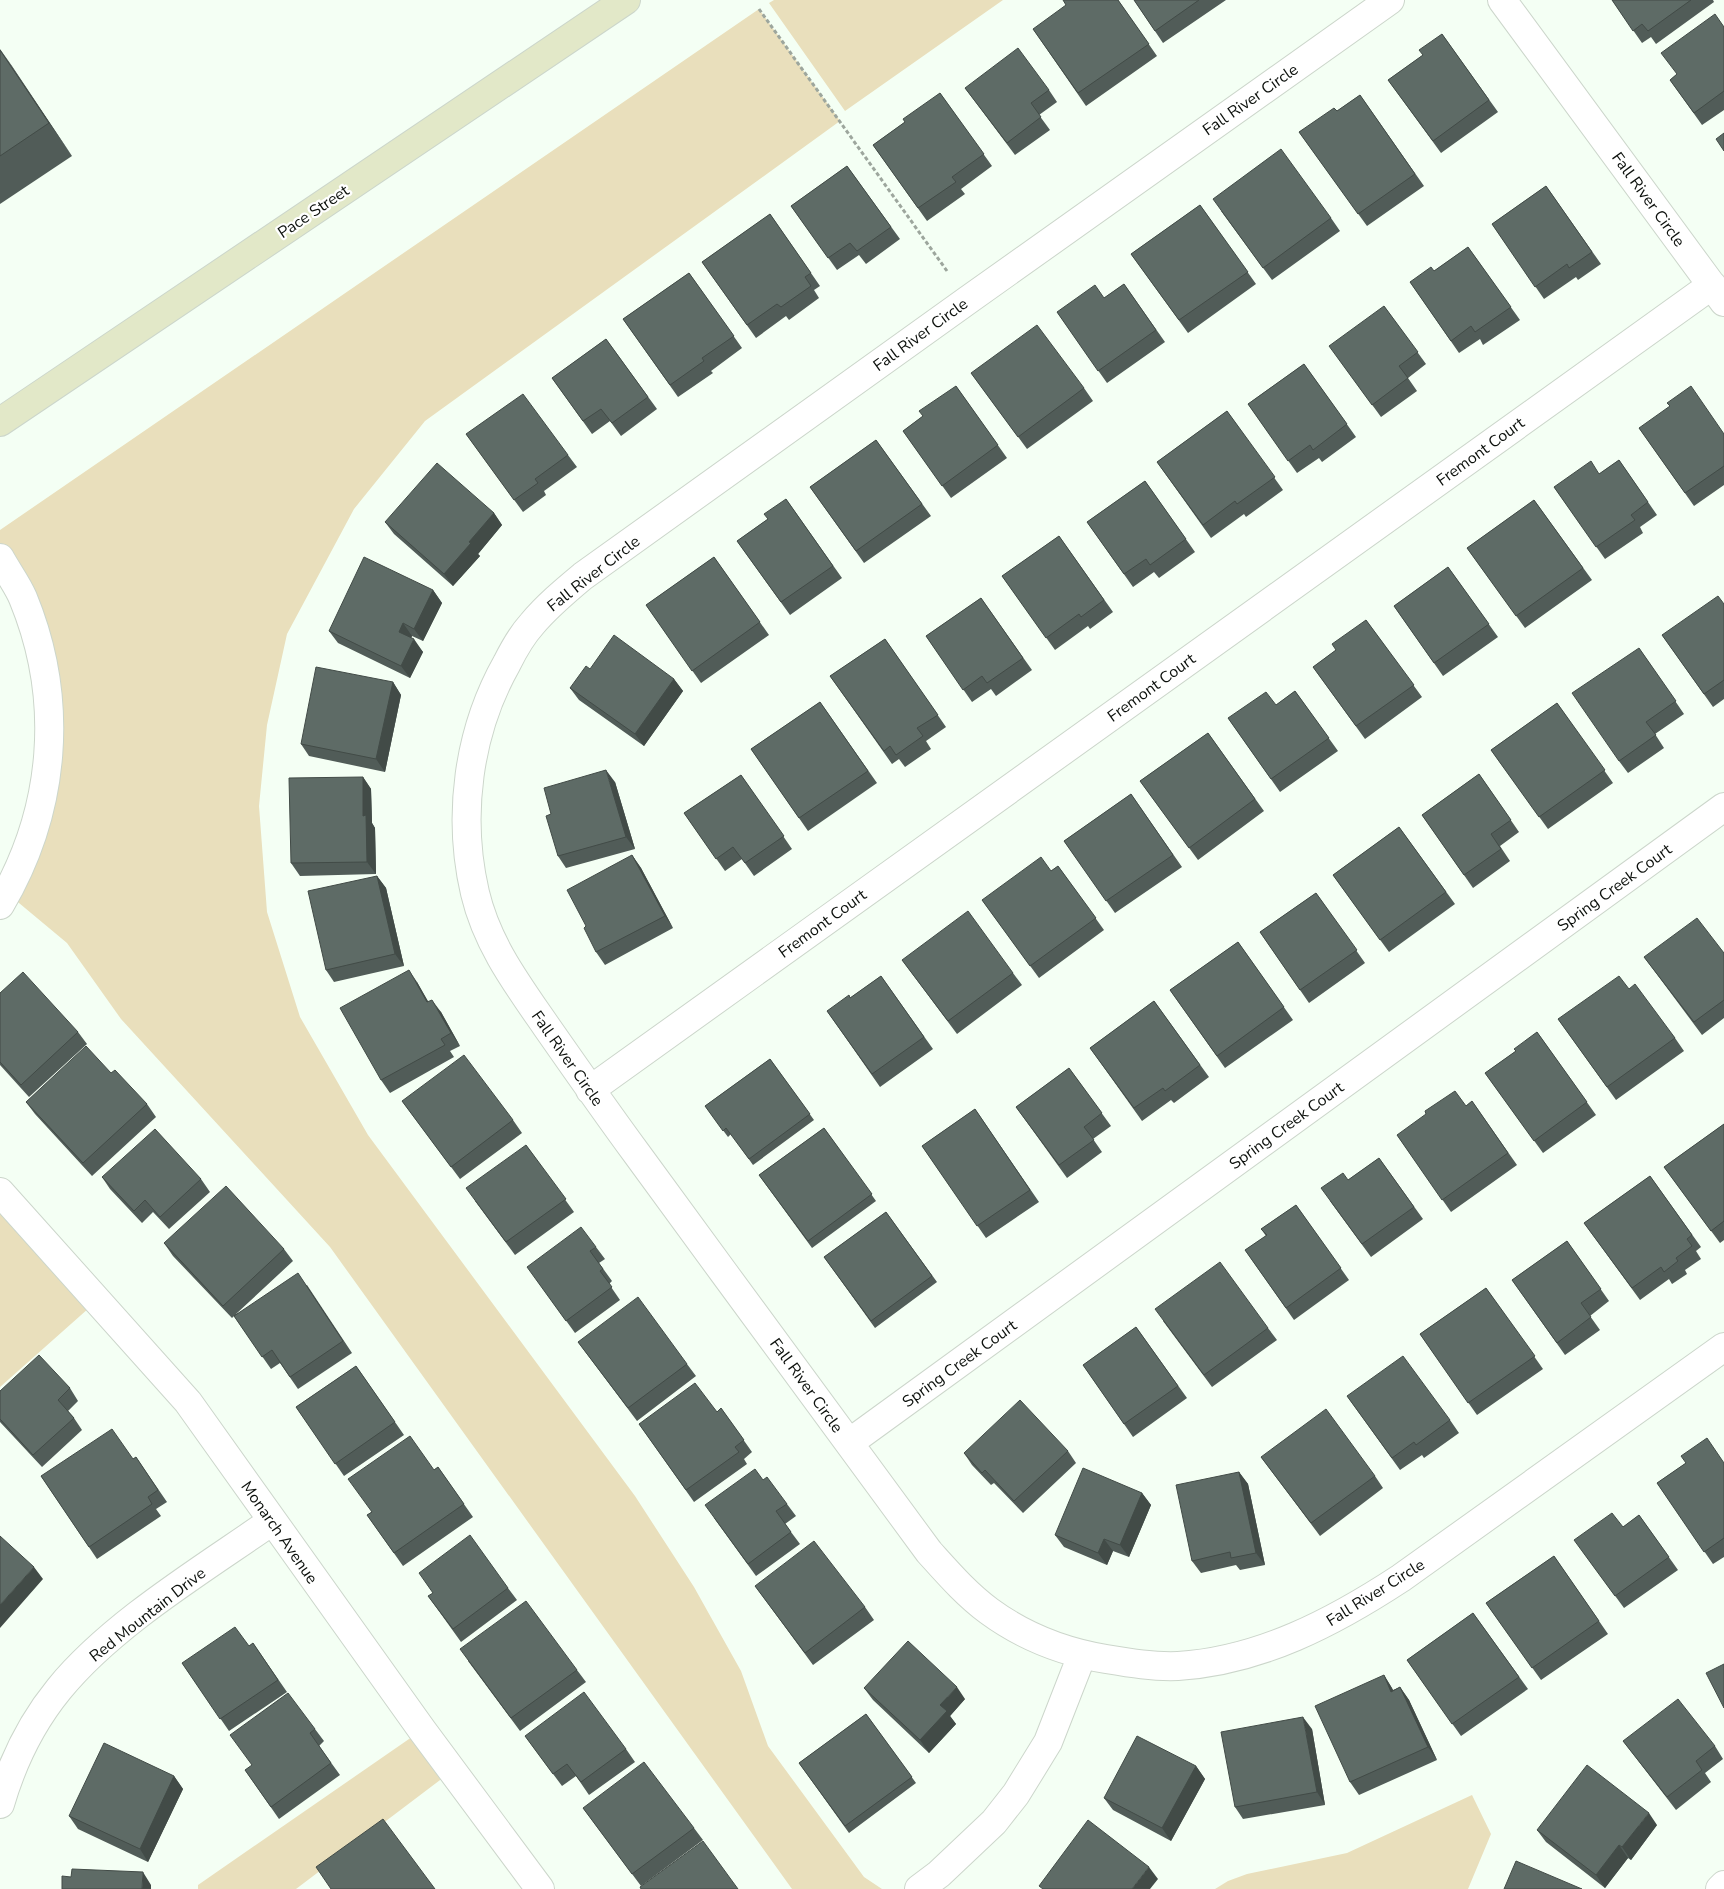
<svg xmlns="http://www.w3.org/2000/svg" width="1724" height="1889" viewBox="0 0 1724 1889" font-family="'Nunito Sans',sans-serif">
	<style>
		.green { fill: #e9dfbc }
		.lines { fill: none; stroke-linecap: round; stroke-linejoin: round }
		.street-casing { stroke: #ccd6cb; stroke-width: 30 }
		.secondary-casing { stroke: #ccd6cb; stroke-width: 30 }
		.path { stroke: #9da69d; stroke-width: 3; stroke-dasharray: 4 2.5; stroke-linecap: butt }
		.street { stroke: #fff; stroke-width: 28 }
		.secondary { stroke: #e2e8c8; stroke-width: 28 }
		.wall { fill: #515c58 }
		.shaded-wall { fill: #424b47 }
		.building { fill: #5e6b66; stroke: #424b47 }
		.labels { text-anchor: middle; stroke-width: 4.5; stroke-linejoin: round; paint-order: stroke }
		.street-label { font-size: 16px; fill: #0c100c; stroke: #fff }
	</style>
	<rect width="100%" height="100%" fill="#f4fff4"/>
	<path class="green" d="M774,0H1003L845,111L769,3Z
		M759,9L840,121L425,421L354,509L287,634L267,725L259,806L267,912L300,1017L368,1135L635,1496L694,1587L741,1671L768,1746L864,1877L882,1889H792L330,1247L121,1019L67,943L7,893L49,706L0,558V530Z
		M0,1192L98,1300L0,1387Z
		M422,1730L452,1771L296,1889H198V1885Z
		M1472,1795L1491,1834L1468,1889H1215L1228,1881L1247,1874L1347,1853Z"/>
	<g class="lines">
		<g class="street-casing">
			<path id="street" d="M1390,0L968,300L583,576C565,591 547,606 532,624C522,635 514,649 507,663C468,732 457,816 475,893C487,944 517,984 546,1026C576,1069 606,1112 637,1154C734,1287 832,1420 929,1552C948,1573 966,1594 989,1611C1023,1636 1064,1652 1106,1659C1130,1663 1154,1667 1178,1666C1260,1661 1334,1622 1401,1578L1724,1347
				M1502,0L1724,302
				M0,558C7,571 17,584 23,598C65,700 56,810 0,905
				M590,1090L1712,285
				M0,1192L188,1402L422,1730L540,1889
				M849,1443L1724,807
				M0,1804C12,1763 32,1722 59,1689C112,1624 202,1570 272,1521
				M919,1889L939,1874L994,1822L1016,1794L1048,1742L1082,1655
				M1720,1889L1724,1885"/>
		</g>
		<g class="secondary-casing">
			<path id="secondary" d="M0,422L626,0"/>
		</g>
		<path class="path" d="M759,9L947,271"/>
		<use href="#street" class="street"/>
		<use href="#secondary" class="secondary"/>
	</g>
	<path class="wall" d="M1118,0L1157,56L1086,106L1033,29Z
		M1134,0H1226L1163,43Z
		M1612,0H1713L1714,2L1656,44L1651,37L1642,43Z
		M1724,27V110L1702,125L1670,80L1677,74Z
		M1442,34L1498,112L1441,153L1388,80L1423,55Z
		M0,49L72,156L0,204Z
		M965,88L1049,90L1057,102L1039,115L1050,130L1015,155Z
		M940,93L992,166L961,189L965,194L927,221L873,145L905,122Z
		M1360,95L1424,186L1367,226L1299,132L1337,111Z
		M847,166L900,239L866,264L859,255L837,270L791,206Z
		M1546,186L1601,264L1578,280L1576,277L1544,299L1492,224Z
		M1200,205L1256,284L1188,333L1131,254Z
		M1221,211L1331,218L1340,231L1272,280Z
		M770,214L820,286L814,290L819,298L789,320L786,316L756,338L702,262Z
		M1468,247L1520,320L1483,345L1480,339L1459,353L1410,282L1434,271Z
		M689,273L742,348L711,371L713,373L678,397L623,319Z
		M1124,284L1165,342L1107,383L1057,312L1104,298Z
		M1384,306L1426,364L1408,378L1417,391L1381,417L1338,358Z
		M606,339L657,409L621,436L610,421L592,434L552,378Z
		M1304,364L1356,437L1322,462L1319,458L1297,473L1248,404Z
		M971,373L1084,388L1093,401L1027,449Z
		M956,386L1007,458L951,498L903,431L923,416Z
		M1227,411L1283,490L1246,517L1244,514L1211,538L1157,462Z
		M1639,428L1724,434V485L1694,506Z
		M466,434L568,455L577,467L544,491L546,495L523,512Z
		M876,440L931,516L864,563L810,487Z
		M1619,460L1657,515L1640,527L1643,533L1605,559L1554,487L1599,474Z
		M1145,481L1195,552L1159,578L1154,572L1133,587L1087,522Z
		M786,499L842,578L790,615L737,541L768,519Z
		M1534,500L1592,580L1525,628L1467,548Z
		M494,513L502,525L478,554L480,556L453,586L394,534L385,522Z
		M1059,536L1113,612L1090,629L1088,626L1055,650L1002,576Z
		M714,557L769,635L701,683L646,605Z
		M1448,567L1498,637L1443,676L1394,606Z
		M433,590L442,603L423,641L412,636L411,638L423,652L410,678L338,643L329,631Z
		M981,598L1032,670L996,696L991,689L972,702L926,636Z
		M1724,604V699L1713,707L1662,635Z
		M1366,620L1422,697L1365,739L1313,667L1336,650Z
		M885,639L946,727L926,741L931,749L905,767L899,759L892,764L830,676Z
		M1639,648L1684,714L1655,734L1664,748L1628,773L1619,761Z
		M590,669L674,679L683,691L644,746L579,700L570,688Z
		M393,682L401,695L385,772L309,756L301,744Z
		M1295,691L1338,751L1280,792L1228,718L1276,705Z
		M820,702L877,783L808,831L751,749Z
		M1557,703L1613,783L1548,829L1491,750Z
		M1208,733L1264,811L1198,860L1140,781Z
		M1479,774L1519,832L1500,846L1510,861L1473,888L1422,815Z
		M741,775L792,849L754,876L742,859L725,871L684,813Z
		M363,777L371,789L372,823L375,828L376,874L300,876L291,863Z
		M615,782L635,849L566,868L558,856L551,814Z
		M1131,794L1182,867L1115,913L1064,841Z
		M1399,827L1455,904L1389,952L1333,875Z
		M632,855L641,868L673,928L605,965L596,952L586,926Z
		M1058,866L1104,930L1039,978L982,900L1051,871Z
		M377,876L386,888L404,966L334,982L326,970Z
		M1316,893L1365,963L1309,1003L1260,932Z
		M1238,942L1293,1020L1225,1068L1170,990Z
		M1724,953V1018L1702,1035L1644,957Z
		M902,960L1013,973L1022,985L957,1034Z
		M881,976L933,1049L880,1087L827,1011L850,998Z
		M417,982L428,1002L441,1012L460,1046L450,1051L454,1057L390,1093L381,1080Z
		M1629,989L1675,1038L1684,1051L1616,1100L1558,1019Z
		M0,993L78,1032L87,1044L29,1097L0,1065Z
		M1154,1001L1209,1077L1174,1103L1171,1100L1142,1121L1090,1048Z
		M1537,1032L1596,1115L1543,1153L1485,1073L1516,1051Z
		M770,1059L814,1120L753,1165L731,1134L728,1137L705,1106Z
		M1069,1068L1111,1126L1093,1139L1102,1152L1067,1178L1016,1107Z
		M402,1101L513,1120L522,1133L460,1179Z
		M1472,1101L1517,1165L1451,1212L1397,1135L1466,1106Z
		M26,1102L147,1104L156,1117L92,1176L35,1114Z
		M975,1109L1039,1202L986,1238L922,1146Z
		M1724,1124V1240L1720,1243L1664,1167Z
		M824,1128L876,1201L812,1248L759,1175Z
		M526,1145L574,1212L515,1255L475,1201Z
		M1379,1158L1423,1219L1371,1257L1330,1201L1348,1180Z
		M1650,1176L1701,1247L1696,1251L1701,1259L1685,1270L1687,1274L1672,1284L1669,1279L1640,1300L1584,1223Z
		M102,1177L201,1179L210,1192L169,1229L153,1212L142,1223L110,1189Z
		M1296,1205L1349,1280L1294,1320L1245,1250L1266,1236L1261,1229Z
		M886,1212L937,1282L875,1328L824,1257Z
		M1567,1241L1609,1301L1590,1316L1600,1330L1565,1355L1512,1280Z
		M164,1243L284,1249L293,1261L236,1314L307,1285L352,1353L298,1389L280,1363L271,1369L234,1316L232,1318L173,1256Z
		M596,1247L605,1259L599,1263L612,1281L609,1284L620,1300L575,1333L536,1279Z
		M1486,1288L1543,1369L1477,1415L1420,1334Z
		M1163,1321L1268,1328L1277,1340L1212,1387Z
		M1136,1327L1187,1398L1133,1437L1083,1365Z
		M578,1342L687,1364L696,1376L637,1421Z
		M356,1366L404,1435L344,1476L296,1407Z
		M70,1388L78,1401L68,1411L74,1418L82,1430L42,1467L0,1422V1391Z
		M1347,1396L1450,1420L1459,1433L1424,1458L1422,1455L1400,1470Z
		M721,1408L752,1452L744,1459L747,1464L694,1502L639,1424L717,1412Z
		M1068,1451L1076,1463L1023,1513L994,1483L991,1485L972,1465L964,1453Z
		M136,1457L167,1502L156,1509L161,1516L97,1559L41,1476L133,1459Z
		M1261,1457L1375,1476L1383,1488L1320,1536Z
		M1686,1463H1724V1557L1713,1564L1657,1483Z
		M438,1467L473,1517L403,1566L367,1515Z
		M1239,1472L1248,1484L1265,1565L1240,1570L1236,1565L1201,1573L1192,1561Z
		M763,1480L787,1504L796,1516L785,1524L800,1544L756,1576L714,1518Z
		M1142,1493L1151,1505L1129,1557L1113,1551L1107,1565L1064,1547L1055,1535Z
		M1639,1515L1678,1570L1624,1608L1583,1552L1623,1527Z
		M1554,1556L1608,1634L1541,1680L1486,1603Z
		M755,1586L865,1607L874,1620L813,1665Z
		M508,1588L517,1600L461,1642L428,1596Z
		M1473,1613L1528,1689L1461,1736L1407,1660Z
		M253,1643L287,1692L229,1731L182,1663L249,1646Z
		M468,1661L577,1670L586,1682L520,1731Z
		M1384,1675L1393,1690L1400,1687L1409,1700L1437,1760L1359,1795L1350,1782Z
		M864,1688L965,1699L950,1716L956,1724L929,1753L873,1700Z
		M866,1714L916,1783L849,1833L799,1763Z
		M315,1729L324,1741L319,1746L340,1775L279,1819L245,1770Z
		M1312,1729L1325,1805L1243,1819L1235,1807Z
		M525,1736L626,1749L635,1762L589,1795L576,1776L562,1786Z
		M1623,1741L1715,1746L1723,1759L1705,1773L1711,1782L1676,1810Z
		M1196,1766L1205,1779L1171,1841L1113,1810L1104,1798Z
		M174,1776L183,1789L148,1862L78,1829L69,1816Z
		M583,1808L694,1828L703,1840L641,1886Z
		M1657,1825L1631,1860L1628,1858L1605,1888L1546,1842L1537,1830Z"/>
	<path class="shaded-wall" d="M0,49L12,66L72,156L49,123Z
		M494,513L502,525L478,554L480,556L453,586L444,574L469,542Z
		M433,590L442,603L423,641L414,629Z
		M403,623L412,636L408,644L399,632Z
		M414,639L423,652L410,678L401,666Z
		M674,679L683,691L644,746L635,734Z
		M393,682L401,695L385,772L376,759Z
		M606,770L615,782L635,849L626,837Z
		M363,777L371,789L372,823L375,828L376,874L367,862L363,816Z
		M632,855L641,868L673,928L665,916Z
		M377,876L386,888L404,966L395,954Z
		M409,970L417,982L436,1015L427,1002Z
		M432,1000L441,1012L460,1046L451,1033Z
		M1239,1472L1248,1484L1265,1565L1256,1553Z
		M1142,1493L1151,1505L1129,1557L1120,1545Z
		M1104,1539L1113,1551L1107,1565L1098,1553Z
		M34,1567L43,1579L0,1628V1605Z
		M1384,1675L1392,1688L1399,1704L1391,1692Z
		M957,1687L965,1699L950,1716L956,1724L929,1753L920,1740L940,1705Z
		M1400,1687L1409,1700L1437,1760L1428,1747Z
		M1303,1717L1312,1729L1325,1805L1317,1792Z
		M1196,1766L1205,1779L1171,1841L1162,1828Z
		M174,1776L183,1789L148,1862L140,1849Z
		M1649,1813L1657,1825L1631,1860L1622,1847Z
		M1619,1845L1628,1858L1605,1888L1596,1875Z
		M1149,1867L1158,1879L1150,1889H1132Z
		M143,1872L151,1885V1889H142Z"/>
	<path class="building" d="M1063,0H1118L1149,44L1078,93L1033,29L1066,5Z
		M1134,0H1199L1155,31Z
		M1612,0H1691L1648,31L1642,24L1633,31Z
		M1715,14L1724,27V91L1694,113L1670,80L1677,74L1661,53Z
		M1442,34L1489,100L1433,141L1388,80L1423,55L1419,50Z
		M1018,48L1049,90L1031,103L1041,117L1007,143L965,88Z
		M0,50L49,123L0,156Z
		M940,93L984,154L952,177L956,182L918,208L873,145L905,122L903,119Z
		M1360,95L1415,174L1358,214L1299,132L1334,108L1337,111Z
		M1724,133V151L1716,139Z
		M1281,149L1331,218L1263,268L1213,199Z
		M847,166L891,227L857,251L850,243L828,258L791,206Z
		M1546,186L1592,252L1569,268L1567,264L1535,287L1492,224Z
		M1200,205L1248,272L1179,320L1131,254Z
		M770,214L811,273L805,277L811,286L781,307L777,304L747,325L702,262Z
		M1468,247L1511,307L1475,332L1471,326L1451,341L1410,282L1431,267L1434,271Z
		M689,273L734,336L702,358L704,361L670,385L623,319Z
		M1124,284L1156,330L1098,371L1057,312L1095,285L1104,298Z
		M1384,306L1418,352L1399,366L1408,378L1372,405L1329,346Z
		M1037,325L1084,388L1018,437L971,373Z
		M606,339L648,397L612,423L601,409L583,421L552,378Z
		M1304,364L1347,424L1313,450L1310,445L1288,461L1248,404Z
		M956,386L998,445L942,486L903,431L923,416L919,411Z
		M1691,386L1724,434V466L1685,493L1639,428L1670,406L1667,403Z
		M523,394L568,455L535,479L538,483L514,500L466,434Z
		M1227,411L1275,477L1237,504L1235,501L1203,525L1157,462Z
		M876,440L922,504L856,551L810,487Z
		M1619,460L1648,502L1631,515L1635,520L1596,547L1554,487L1591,461L1599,474Z
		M437,463L494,513L469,542L471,543L444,574L385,522Z
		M1145,481L1186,539L1150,565L1146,559L1124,574L1087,522Z
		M786,499L833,566L781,602L737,541L768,519L764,514Z
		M1534,500L1583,568L1516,616L1467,548Z
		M1059,536L1104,600L1081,617L1079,614L1046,638L1002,576Z
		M364,557L433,590L414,629L403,623L399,632L414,639L401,666L329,631Z
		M714,557L760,622L692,671L646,605Z
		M1448,567L1489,624L1434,663L1394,606Z
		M1718,596L1724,604V680L1704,694L1662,635Z
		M981,598L1023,658L987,683L982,676L963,690L926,636Z
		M1366,620L1414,685L1356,726L1313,667L1336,650L1332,644Z
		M614,635L674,679L635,734L570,688L586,666L590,669Z
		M885,639L938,715L917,728L923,736L896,755L890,746L884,751L830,676Z
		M1639,648L1676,701L1646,722L1656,735L1619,761L1572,693Z
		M316,667L393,682L376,759L301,744Z
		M1295,691L1329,738L1271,779L1228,718L1266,692L1276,705Z
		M820,702L868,771L799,818L751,749Z
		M1557,703L1605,770L1539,817L1491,750Z
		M1208,733L1255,799L1189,848L1140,781Z
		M606,770L626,837L558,856L546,816L551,814L544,788Z
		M1479,774L1511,820L1491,834L1501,849L1464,875L1422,815Z
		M741,775L784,836L745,863L733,847L716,859L684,813Z
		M363,777V816L366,815L367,862L291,863L289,778Z
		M1131,794L1173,855L1106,901L1064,841Z
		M1399,827L1446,892L1380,940L1333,875Z
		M632,855L665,916L596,952L584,928L586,926L567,890Z
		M1041,857L1051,871L1058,866L1096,918L1030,966L982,900Z
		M377,876L395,954L326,970L308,891Z
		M1316,893L1357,950L1300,990L1260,932Z
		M968,911L1013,973L948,1021L902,960Z
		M1697,918L1724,953V1000L1694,1022L1644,957Z
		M1238,942L1284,1007L1217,1056L1170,990Z
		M409,970L427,1002L432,1000L451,1033L441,1039L445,1045L381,1080L340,1008Z
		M23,972L78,1032L21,1085L0,1062V993Z
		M881,976L924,1037L872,1074L827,1011L849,995L850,998Z
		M1619,976L1629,989L1635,984L1675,1038L1607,1087L1558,1019Z
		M1154,1001L1200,1065L1165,1091L1163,1088L1134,1108L1090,1048Z
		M1537,1032L1587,1102L1534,1141L1485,1073L1516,1051L1514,1049Z
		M86,1046L111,1073L115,1070L147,1104L83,1163L26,1102Z
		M464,1055L513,1120L451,1167L402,1101Z
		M770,1059L810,1114L749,1159L726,1128L723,1131L705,1106Z
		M1069,1068L1102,1113L1084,1127L1094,1140L1059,1165L1016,1107Z
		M1455,1091L1466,1106L1472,1101L1508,1153L1442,1200L1397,1135L1426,1114L1425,1111Z
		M975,1109L1030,1190L977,1226L922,1146Z
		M1724,1124V1221L1711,1231L1664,1167Z
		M824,1128L872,1194L808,1241L759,1175Z
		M155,1129L201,1179L160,1217L145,1200L134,1211L102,1177Z
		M526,1145L566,1199L506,1242L466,1188Z
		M1379,1158L1414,1207L1362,1244L1321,1188L1343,1173L1348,1180Z
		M1650,1176L1692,1235L1687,1239L1692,1246L1676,1258L1678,1261L1664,1272L1661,1267L1632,1288L1584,1223Z
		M226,1186L284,1249L223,1306L164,1243Z
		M1296,1205L1341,1268L1286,1308L1245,1250L1267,1235L1261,1229Z
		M886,1212L932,1276L871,1321L824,1257Z
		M581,1227L596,1247L590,1251L603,1269L600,1271L612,1287L566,1321L527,1267Z
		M1567,1241L1601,1289L1581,1303L1591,1317L1557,1343L1512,1280Z
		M1220,1262L1268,1328L1204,1375L1155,1309Z
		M298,1273L343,1341L290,1377L272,1350L262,1357L234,1316Z
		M1486,1288L1535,1356L1468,1403L1420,1334Z
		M638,1297L687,1364L628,1408L578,1342Z
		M1136,1327L1178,1386L1124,1424L1083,1365Z
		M39,1355L70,1388L58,1400L74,1418L33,1455L0,1419V1391Z
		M1403,1356L1450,1420L1416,1445L1414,1442L1392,1458L1347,1396Z
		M356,1366L395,1422L335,1464L296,1407Z
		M695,1383L717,1412L721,1408L744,1440L735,1447L739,1452L686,1490L639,1424Z
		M1020,1400L1068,1451L1014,1501L985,1470L982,1473L964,1453Z
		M1326,1409L1375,1476L1311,1523L1261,1457Z
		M112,1429L133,1459L136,1457L158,1490L148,1497L152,1504L89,1547L41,1476Z
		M410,1436L434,1470L438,1467L464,1504L394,1553L367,1515L372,1512L348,1479Z
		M1707,1438L1724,1463V1538L1704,1552L1657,1483L1686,1463L1681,1456Z
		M1083,1468L1142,1493L1120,1545L1104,1539L1098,1553L1055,1535Z
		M755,1469L763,1480L767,1477L787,1504L776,1511L791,1532L748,1564L705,1505Z
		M1239,1472L1256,1553L1231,1558L1230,1552L1192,1561L1176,1485Z
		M1612,1513L1623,1527L1639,1515L1669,1557L1615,1596L1574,1540Z
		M470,1535L508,1588L453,1629L428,1596L433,1593L419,1573Z
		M0,1536L34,1567L0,1605Z
		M814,1541L865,1607L805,1653L755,1586Z
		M1554,1556L1599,1621L1532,1668L1486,1603Z
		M526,1601L577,1670L511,1718L460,1649Z
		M1473,1613L1519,1677L1452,1724L1407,1660Z
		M235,1627L249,1646L253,1643L278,1680L220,1719L182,1663Z
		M908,1641L957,1687L940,1705L947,1711L920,1740L864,1688Z
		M1724,1664V1708L1706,1673Z
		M1384,1675L1391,1692L1400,1687L1428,1747L1350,1782L1315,1706Z
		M584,1692L626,1749L581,1782L567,1764L553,1774L525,1736Z
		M288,1693L315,1729L310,1733L331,1763L271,1807L245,1770L252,1765L230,1735Z
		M1678,1699L1715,1746L1696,1761L1702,1770L1667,1797L1623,1741Z
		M866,1714L912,1777L845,1826L799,1763Z
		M1303,1717L1317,1792L1235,1807L1221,1732Z
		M1137,1736L1196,1766L1162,1828L1104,1798Z
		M104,1743L174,1776L140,1849L69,1816Z
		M644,1762L694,1828L632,1874L583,1808Z
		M1587,1765L1649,1813L1622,1847L1619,1845L1596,1875L1537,1830Z
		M383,1819L435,1889H331L316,1867Z
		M1088,1820L1149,1867L1132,1889H1043L1039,1886Z
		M703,1841L738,1889H641L640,1887Z
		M1516,1861L1582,1889H1504Z
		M72,1869L143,1872L142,1889H62V1876L71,1877Z"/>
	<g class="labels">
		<g class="street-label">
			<text transform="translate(1250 99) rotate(-35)" y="6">Fall River Circle</text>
			<text transform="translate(1649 199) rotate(54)" y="6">Fall River Circle</text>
			<text transform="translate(313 211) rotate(-34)" y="6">Pace Street</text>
			<text transform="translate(920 334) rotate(-36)" y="6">Fall River Circle</text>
			<text transform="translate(1480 451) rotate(-36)" y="6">Fremont Court</text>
			<text transform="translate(593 573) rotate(-38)" y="6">Fall River Circle</text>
			<text transform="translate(1151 687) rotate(-36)" y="6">Fremont Court</text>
			<text transform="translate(1614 887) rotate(-36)" y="6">Spring Creek Court</text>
			<text transform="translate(822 923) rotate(-36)" y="6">Fremont Court</text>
			<text transform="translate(568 1058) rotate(55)" y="6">Fall River Circle</text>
			<text transform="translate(1286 1125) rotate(-36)" y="6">Spring Creek Court</text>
			<text transform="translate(959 1363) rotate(-36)" y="6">Spring Creek Court</text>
			<text transform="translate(807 1385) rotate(54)" y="6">Fall River Circle</text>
			<text transform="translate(280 1532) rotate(55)" y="6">Monarch Avenue</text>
			<text transform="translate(1375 1592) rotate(-32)" y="6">Fall River Circle</text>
			<text transform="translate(147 1614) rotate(-38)" y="6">Red Mountain Drive</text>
		</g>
	</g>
</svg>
